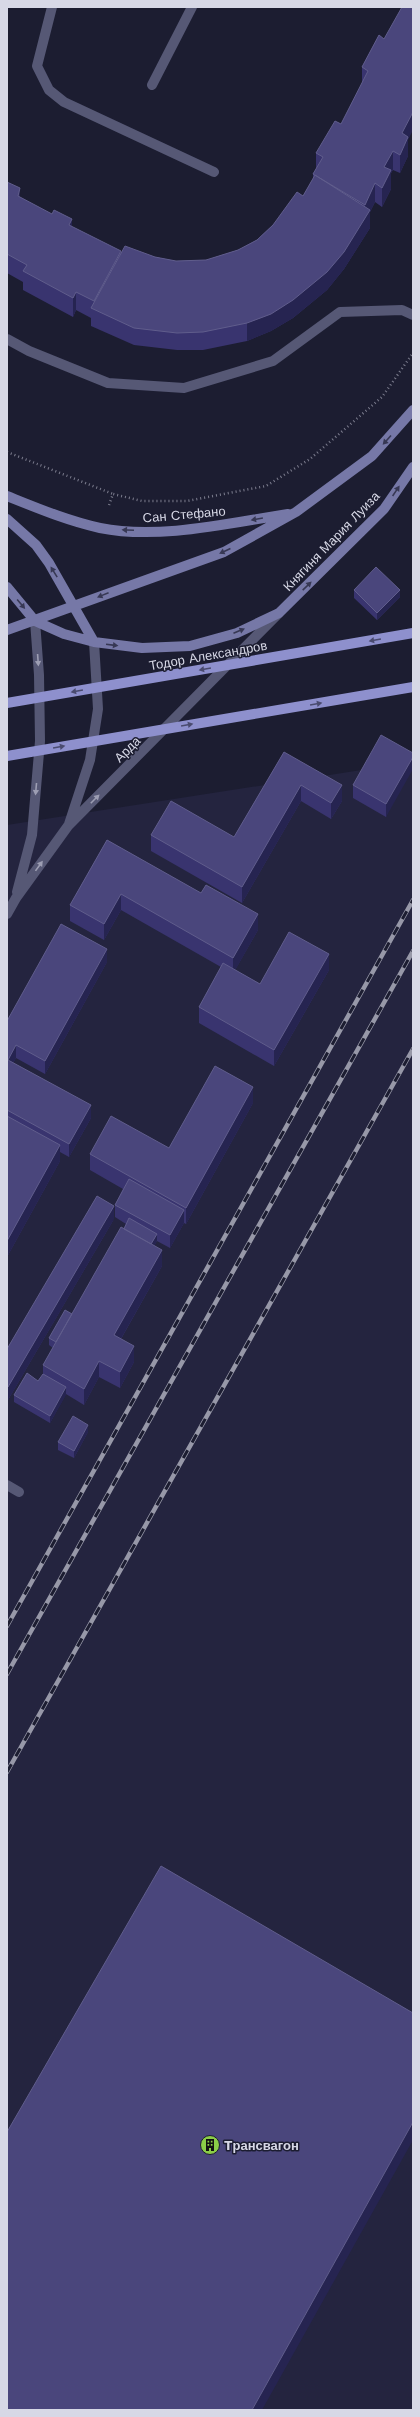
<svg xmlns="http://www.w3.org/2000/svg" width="420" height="2417" viewBox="0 0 420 2417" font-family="'Work Sans',sans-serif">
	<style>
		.built { fill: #24243f }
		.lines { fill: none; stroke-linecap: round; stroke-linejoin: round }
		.path { stroke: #7c7d8e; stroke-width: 2.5; stroke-dasharray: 1 3; stroke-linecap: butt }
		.lane { stroke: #565875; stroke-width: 10 }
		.street { stroke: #565875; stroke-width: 10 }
		.secondary { stroke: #7678a7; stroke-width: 10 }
		.primary { stroke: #8e90cd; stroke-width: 10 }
		.rail-casing { stroke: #9798a8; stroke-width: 4.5 }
		.rail { stroke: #1c1d31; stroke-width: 3; stroke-dasharray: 9; stroke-linecap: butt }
		.wall { fill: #39346f }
		.shaded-wall { fill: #262451 }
		.building { fill: #4a467c; stroke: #605d8c }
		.oneway { fill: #373854 }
		.oneway2 { fill: #4a4b6f }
		.oneway3 { fill: #9d9eb3 }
		.labels { text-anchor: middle; stroke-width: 3; stroke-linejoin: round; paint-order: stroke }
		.street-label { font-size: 13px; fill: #d7d8e6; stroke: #1c1d31 }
		.poi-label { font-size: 13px; font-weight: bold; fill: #d7d8e6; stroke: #1c1d31; text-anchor: start }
	</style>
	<rect width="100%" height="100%" fill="#1c1d31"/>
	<path class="built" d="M413,762V2410H7V825Z"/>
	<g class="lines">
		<path class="path" d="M7,452L113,494
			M109,505L113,494L142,501H187L266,486L310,459L382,397L413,353"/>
		<path class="lane" d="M52,7L37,66L49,90L64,102L214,172
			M152,85L192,7
			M7,339L29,351L108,383L184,388L273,361L340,312L402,310L413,315
			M7,1485L19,1492"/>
		<path class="street" d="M69,824L90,760L98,709L94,642
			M17,892L32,835L40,741L39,675L35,621
			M7,914L16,898L68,826L278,614"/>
		<path class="secondary" d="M7,496C37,508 68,521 100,528C159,540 229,523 288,514
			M7,519L36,545L49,563L94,642
			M7,587L35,621L64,634L94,642L142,648L190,646L237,633L279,613L384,509L413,467
			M7,630L224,552L296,512L372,456L413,410"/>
		<path class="primary" d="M7,703L413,633
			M7,756L413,687"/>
		<g class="rail-casing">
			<path id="rail" d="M7,1626L413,900
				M7,1674L413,951
				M7,1772L413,1049"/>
		</g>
		<use href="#rail" class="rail"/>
	</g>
	<path class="wall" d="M379,35L408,140V156L400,173L393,170L391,173V189L382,207L375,202L370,212V228L344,269L327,290L293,318L271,331L247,341L203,350H177L134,345L91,326V318L76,310L73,317L23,290V282L7,273V182L20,197L72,227L121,253L155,257L176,261L206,260L238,250L257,240L303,196L313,179V174L316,169V153L341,124L362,84V67Z
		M354,590L400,597L377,620L354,598Z
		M284,752L342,801L331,819L301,801L242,903L151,851V835L234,837Z
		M413,753L386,817L353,798V785Z
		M107,840L258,930L235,970L260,984L329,970L274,1066L199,1023V1007L221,967L121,910L104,940L70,921V905Z
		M107,962L45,1074L16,1058L13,1063L91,1118L69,1157L60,1152V1161L7,1257V1021Z
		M253,1103L186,1224L184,1223L170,1248L157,1241L154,1246L162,1266L121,1339L134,1362L120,1388L99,1377L84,1405L66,1394L50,1423L14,1402V1395L38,1381L43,1374V1365L53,1348L49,1345V1338L72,1314L126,1224L115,1217V1205L123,1189L90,1170V1154L169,1148Z
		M114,1219L8,1400L7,1399V1349Z
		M88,1432L74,1458L58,1450V1442Z"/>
	<path class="shaded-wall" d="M413,112V130L408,140V156L400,173V155L402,133Z
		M393,151V170L391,173V189L382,207V188L384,167Z
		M375,183V202L370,212V228L344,269L327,290L293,318L271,331L247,341V323L365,219V205Z
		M20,188V207L18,196Z
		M72,219V238L69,225Z
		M76,292V310L73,317V298Z
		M400,590V597L377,620V613Z
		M413,757V769L386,817V804Z
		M301,785V801L242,903V887Z
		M342,785V801L331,819V803Z
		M121,894V910L104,940V924Z
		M258,914V930L233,974V958Z
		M107,949V962L45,1074V1061Z
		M329,954V970L274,1066V1050Z
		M16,1045V1058L8,1072V1060Z
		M253,1087V1103L186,1224V1208Z
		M91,1105V1118L69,1157V1144Z
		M60,1145V1161L7,1257V1241Z
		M114,1206V1219L8,1400V1387Z
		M184,1210V1223L170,1248V1235Z
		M157,1234V1241L148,1258V1251Z
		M162,1250V1266L114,1351V1335Z
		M134,1346V1362L120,1388V1372Z
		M99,1361V1377L84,1405V1389Z
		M66,1387V1395L50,1423V1416Z
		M88,1425V1432L74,1458V1451Z
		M413,2122V2140L262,2410H252Z"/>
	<path class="building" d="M402,7H413V112L402,133L408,137L400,155L393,151L384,167L391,170L382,188L375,183L365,205L313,174L323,157L316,153L335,121L341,124L368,71L362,67L379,35L384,39Z
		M315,175L370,210L344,252L327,272L293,300L271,314L247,323L203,332L177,333L134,328L91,308L125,246L155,257L176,261L206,260L238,250L257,240L273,225L297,192L303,196Z
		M7,182L20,188L18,196L52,214L54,210L72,219L69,225L121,251L94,301L76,292L73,298L23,271L27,265L7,254Z
		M376,567L400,590L377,613L354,590Z
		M381,735L413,753V757L386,804L353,785Z
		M284,752L342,785L331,803L301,785L242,887L151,835L171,801L234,837Z
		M107,840L201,893L206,885L258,914L233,958L121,894L104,924L70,905Z
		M61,924L107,949L45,1061L16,1045L8,1060L91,1105L69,1144L7,1110V1021Z
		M289,932L329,954L274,1050L199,1007L223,963L260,984Z
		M215,1066L253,1087L186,1208L90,1154L111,1116L169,1148Z
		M7,1116L60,1145L7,1241Z
		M129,1179L184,1210L170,1235L115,1205Z
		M97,1196L114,1206L8,1387L7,1386V1349Z
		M129,1218L157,1234L151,1244L124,1229Z
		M121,1227L162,1250L114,1335L134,1346L120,1372L99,1361L84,1389L43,1365Z
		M65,1310L72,1314L56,1342L49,1338Z
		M27,1373L38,1381L43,1374L66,1387L50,1416L14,1395Z
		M73,1416L88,1425L74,1451L58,1442Z
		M161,1866L413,2013V2122L252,2410H7V2132Z"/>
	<defs><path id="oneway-solid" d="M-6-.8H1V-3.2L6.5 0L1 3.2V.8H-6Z"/></defs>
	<g class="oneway">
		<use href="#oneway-solid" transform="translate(387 440) rotate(132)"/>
		<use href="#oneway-solid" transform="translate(396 491) rotate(-56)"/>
		<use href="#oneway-solid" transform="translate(257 519) rotate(170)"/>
		<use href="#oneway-solid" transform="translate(128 530) rotate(-177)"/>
		<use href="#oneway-solid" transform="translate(225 551) rotate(155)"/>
		<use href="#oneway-solid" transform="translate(54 572) rotate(-122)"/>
		<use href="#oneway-solid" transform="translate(307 586) rotate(-44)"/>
		<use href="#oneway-solid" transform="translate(103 595) rotate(158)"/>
		<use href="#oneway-solid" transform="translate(21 604) rotate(50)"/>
		<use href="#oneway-solid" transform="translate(239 631) rotate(-23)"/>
		<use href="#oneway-solid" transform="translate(112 645) rotate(7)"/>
	</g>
	<g class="oneway2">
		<use href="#oneway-solid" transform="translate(375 640) rotate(170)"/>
		<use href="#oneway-solid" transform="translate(205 669) rotate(170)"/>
		<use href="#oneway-solid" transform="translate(77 691) rotate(170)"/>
		<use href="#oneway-solid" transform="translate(316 704) rotate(-10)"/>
		<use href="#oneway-solid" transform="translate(187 725) rotate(-10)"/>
		<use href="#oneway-solid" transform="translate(59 747) rotate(-10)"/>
	</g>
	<g class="oneway3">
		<use href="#oneway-solid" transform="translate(38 660) rotate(86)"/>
		<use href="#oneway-solid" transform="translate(36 789) rotate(95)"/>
		<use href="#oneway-solid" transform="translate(95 799) rotate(-45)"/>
		<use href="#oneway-solid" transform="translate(39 866) rotate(-54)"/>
	</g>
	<defs>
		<g id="building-disc" transform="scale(1)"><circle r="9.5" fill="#8bce47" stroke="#1c1d31"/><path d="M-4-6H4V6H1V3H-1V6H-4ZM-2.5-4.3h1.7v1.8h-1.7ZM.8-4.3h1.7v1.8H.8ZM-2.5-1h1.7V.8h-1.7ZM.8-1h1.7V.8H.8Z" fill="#111"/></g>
	</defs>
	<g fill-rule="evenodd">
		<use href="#building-disc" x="210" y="2145"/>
	</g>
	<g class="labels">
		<g class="street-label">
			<text transform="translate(184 514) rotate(-5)" y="5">Сан Стефано</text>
			<text transform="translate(331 541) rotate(-46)" y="5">Княгиня Мария Луиза</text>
			<text transform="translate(208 655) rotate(-10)" y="5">Тодор Александров</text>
			<text transform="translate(127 749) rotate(-45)" y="5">Арда</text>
		</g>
		<g class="poi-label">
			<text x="224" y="2150">Tрансвагон</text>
		</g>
	</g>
	<rect width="420" height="2417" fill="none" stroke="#d7d8e6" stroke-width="16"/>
</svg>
